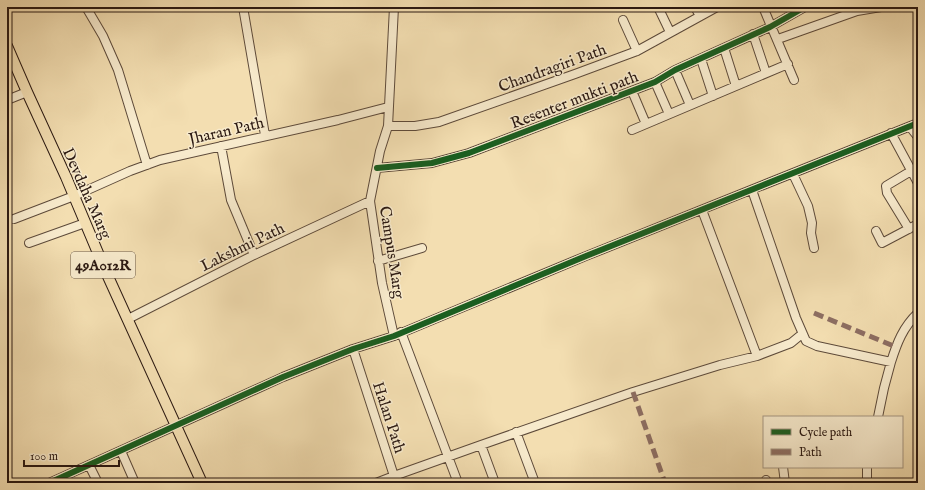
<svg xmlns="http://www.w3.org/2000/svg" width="925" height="490" viewBox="0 0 925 490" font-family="'IM FELL English',serif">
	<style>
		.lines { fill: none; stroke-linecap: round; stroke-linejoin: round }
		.minor-casing { stroke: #5d4a3a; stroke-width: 10 }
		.major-casing { stroke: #2b1912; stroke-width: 12 }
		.minor { stroke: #f7eacc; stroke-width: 8 }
		.major { stroke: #f3deb1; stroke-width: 10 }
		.quiet { stroke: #8d6e63; stroke-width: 5; stroke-dasharray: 10 5; stroke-linecap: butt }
		.cycleway-casing { stroke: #f7eacc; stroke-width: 8 }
		.cycleway { stroke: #1b5e20; stroke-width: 6 }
		.labels { text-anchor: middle; stroke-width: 3; stroke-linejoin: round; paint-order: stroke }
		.shield { fill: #f7eacc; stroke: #68584a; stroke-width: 1 }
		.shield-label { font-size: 15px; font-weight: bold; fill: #2b1912 }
		.street-label { font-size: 16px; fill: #2b1912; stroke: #f7eacc }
	</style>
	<rect width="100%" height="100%" fill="#f3deb1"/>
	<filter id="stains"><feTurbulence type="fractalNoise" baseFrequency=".005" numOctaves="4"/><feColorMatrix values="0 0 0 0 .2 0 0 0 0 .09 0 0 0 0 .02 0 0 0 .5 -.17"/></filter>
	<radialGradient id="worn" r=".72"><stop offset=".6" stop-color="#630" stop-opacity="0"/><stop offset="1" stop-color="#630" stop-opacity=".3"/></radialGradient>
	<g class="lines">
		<g class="minor-casing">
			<path id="minor" d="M86,7L103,36L118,70L147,165
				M243,7L265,135
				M658,7L670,32
				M695,7L700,16
				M763,7L794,80
				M623,20L637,51
				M753,34L766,73
				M778,39L857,11L881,7
				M724,48L736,86
				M701,59L713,96
				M675,70L690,105
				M655,82L669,114
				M632,91L646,124
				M7,100L27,92
				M388,126H415L439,122L575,74L637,51L717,7
				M910,127L918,137
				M632,130L788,64
				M891,133L918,183
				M221,146L231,200L254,255
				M377,168L432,163L469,153L655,82L675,70L770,27L805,7
				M793,174L808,206L812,223L811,233L814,248
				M752,190L796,318L806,341L817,346L891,362C897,343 903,327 918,313
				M702,210L757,356
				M14,219L74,196L130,171L160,160L338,120L388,107
				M909,229L887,193L886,186L911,171
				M876,231L882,243L918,224
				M29,243L85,223
				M378,261L422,248
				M128,319L254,255L370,201
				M401,332L458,483
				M394,336L382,283L370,201L380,151L388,126L394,7
				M353,349L394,476L376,483
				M878,417L884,388L891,362
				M516,432L535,483
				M481,445L633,392L720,365L757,356L791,343L802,334
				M121,451L135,483
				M89,465L98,483
				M783,467L785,483
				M867,467V483
				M394,476L481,445L495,483
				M766,480V483
				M49,483L283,377L353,349L394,336L586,256L918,123"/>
		</g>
		<g class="major-casing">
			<path id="major" d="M7,46L27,92L66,177L106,272L202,483"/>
		</g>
		<use href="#minor" class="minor"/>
		<use href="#major" class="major"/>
		<path class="quiet" d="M814,313L896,347
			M633,392L665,483"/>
		<g class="cycleway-casing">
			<path id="cycleway" d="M377,168L432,163L469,153L655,82L675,70L770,27L805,7
				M49,483L283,377L353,349L394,336L586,256L918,123"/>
		</g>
		<use href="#cycleway" class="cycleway"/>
	</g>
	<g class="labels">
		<rect class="shield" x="71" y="252" width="64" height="26" rx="3"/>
		<g class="shield-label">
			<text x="103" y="270">49A012R</text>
		</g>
		<g class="street-label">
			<text transform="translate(552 67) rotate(-20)" y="6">Chandragiri Path</text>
			<text transform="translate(574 99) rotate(-21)" y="6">Resenter mukti path</text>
			<text transform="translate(226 130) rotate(-13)" y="6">Jharan Path</text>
			<text transform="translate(88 193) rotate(66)" y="6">Devdaha Marg</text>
			<text transform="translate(242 246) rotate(-26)" y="6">Lakshmi Path</text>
			<text transform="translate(393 252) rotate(81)" y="6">Campus Marg</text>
			<text transform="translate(390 417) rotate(72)" y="6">Halan Path</text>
		</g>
	</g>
	<rect width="925" height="490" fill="none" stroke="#f3deb1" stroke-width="24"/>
	<rect x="8" y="8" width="909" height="474" fill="none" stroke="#2b1912" stroke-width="2"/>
	<rect x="12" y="12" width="901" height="466" fill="none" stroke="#2b1912"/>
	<rect x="763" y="416" width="140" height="52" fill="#f7eacc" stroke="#a59682"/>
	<rect x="771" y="429" width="20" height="6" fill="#1b5e20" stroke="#a59682"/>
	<text x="799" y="436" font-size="12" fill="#2b1912">Cycle path</text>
	<rect x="771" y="449" width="20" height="6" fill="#8d6e63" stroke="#a59682"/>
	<text x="799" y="456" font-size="12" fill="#2b1912">Path</text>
	<path d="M24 460v6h95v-6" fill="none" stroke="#2b1912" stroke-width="2"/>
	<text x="30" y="460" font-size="12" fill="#2b1912" stroke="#f7eacc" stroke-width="3" paint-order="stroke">100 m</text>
	<rect width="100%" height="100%" filter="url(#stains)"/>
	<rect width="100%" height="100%" fill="url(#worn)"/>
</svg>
